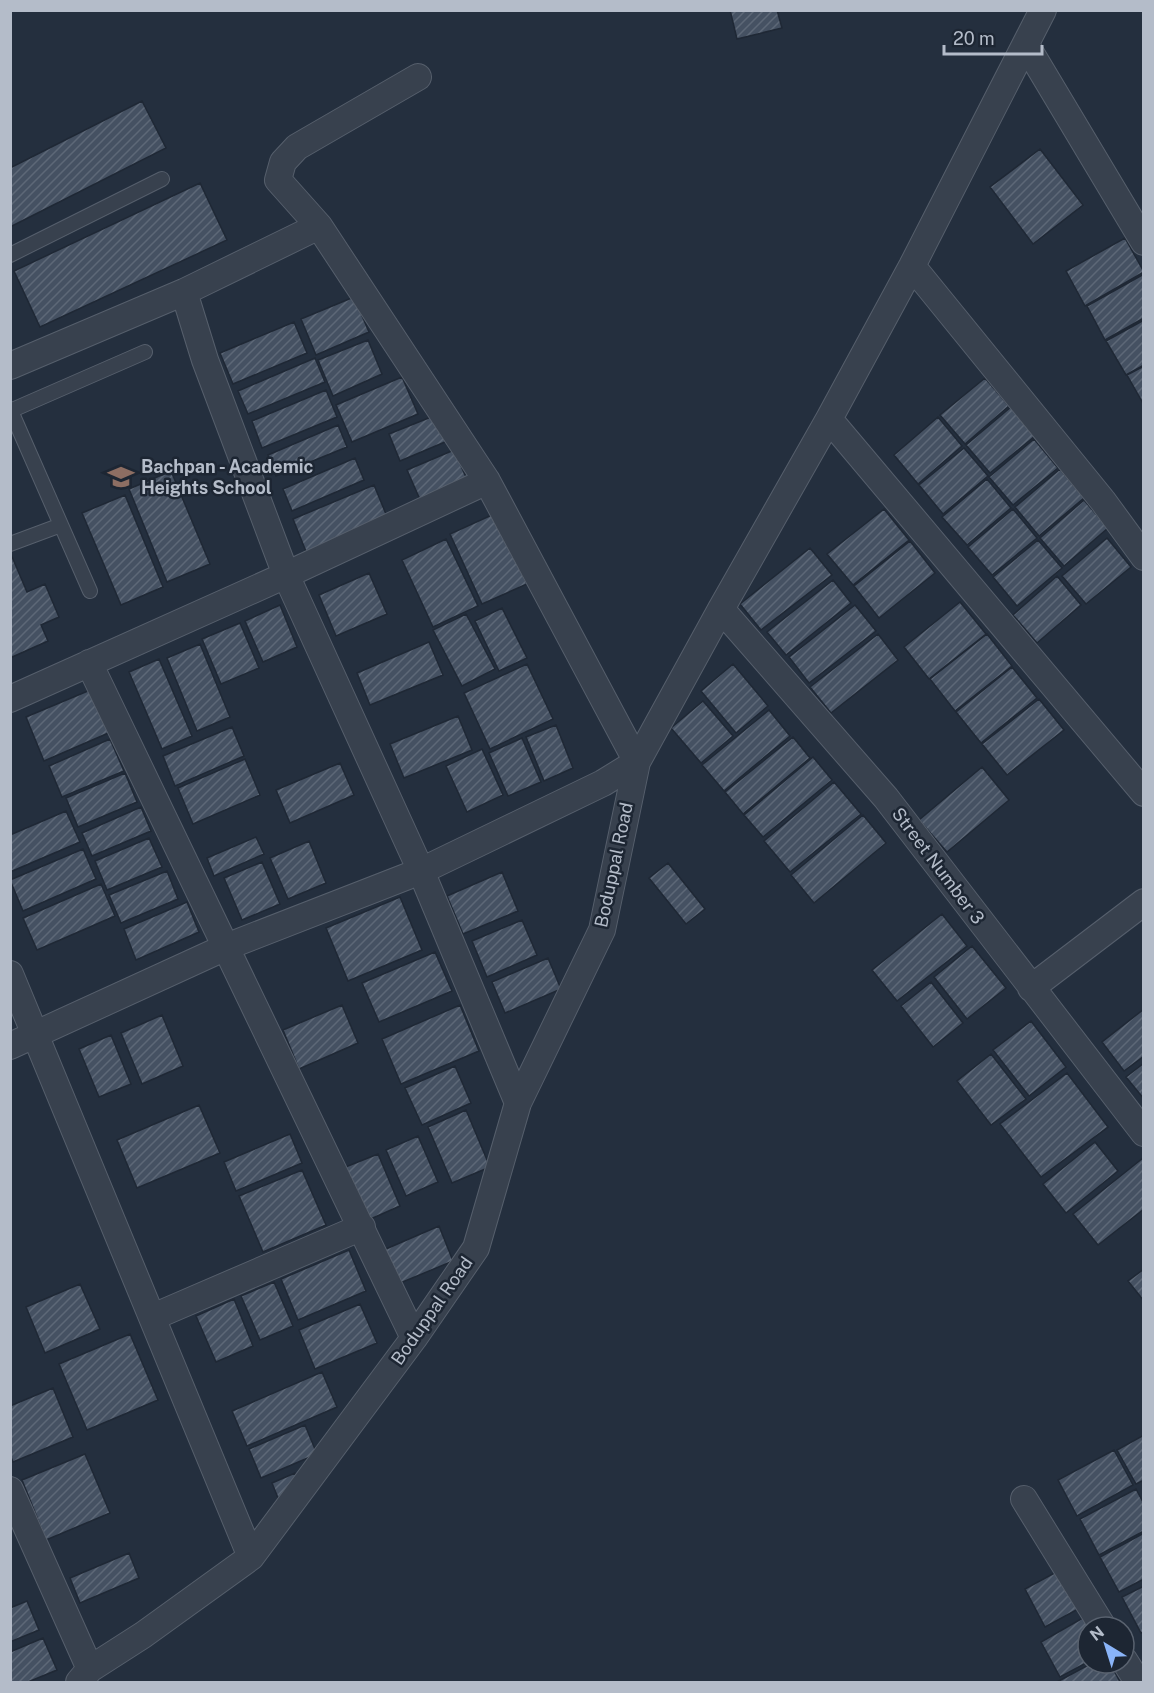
<svg xmlns="http://www.w3.org/2000/svg" width="1154" height="1693" viewBox="0 0 1154 1693" font-family="'Public Sans',sans-serif">
	<style>
		.building { fill: url(#building-hatch); stroke: #1f2835; stroke-width: 1.5 }
		.lines { fill: none; stroke-linecap: round; stroke-linejoin: round }
		.lane-casing { stroke: #565f6c; stroke-width: 16 }
		.street-casing { stroke: #565f6c; stroke-width: 28 }
		.lane { stroke: #38414e; stroke-width: 14 }
		.street { stroke: #38414e; stroke-width: 26 }
		.labels { text-anchor: middle; stroke-width: 5; stroke-linejoin: round; paint-order: stroke }
		.poi-label { font-size: 18px; font-weight: bold; fill: #b4bcc9; stroke: #1d2633; text-anchor: start }
		.street-label { font-size: 18px; fill: #b4bcc9; stroke: #1d2633 }
	</style>
	<defs>
		<pattern id="building-hatch" width="6" height="6" patternUnits="userSpaceOnUse" patternTransform="scale(1.5)"><rect width="6" height="6" fill="#455162"/><path d="M-1 1l2-2M0 6l6-6M5 7l2-2" fill="none" stroke="#5d6877"/></pattern>
	</defs>
	<rect width="100%" height="100%" fill="#242f3e"/>
	<path class="building" d="M730,10H777L782,28L737,39Z
		M142,101L166,148L10,227V168Z
		M1040,149L1083,205L1033,244L990,187Z
		M200,183L227,240L40,327L14,271Z
		M1125,238L1144,272L1085,306L1066,271Z
		M1144,274V318L1105,340L1087,306Z
		M354,297L369,332L316,355L301,319Z
		M1144,320V365L1126,375L1106,341Z
		M294,322L307,353L233,384L220,353Z
		M368,340L382,374L333,396L318,360Z
		M315,358L325,382L248,414L238,391Z
		M1144,366V405L1127,375Z
		M402,377L418,414L352,442L336,405Z
		M985,378L1009,406L965,444L940,415Z
		M326,390L337,417L262,448L252,421Z
		M1011,407L1035,436L990,473L966,445Z
		M441,413L452,439L400,461L389,434Z
		M938,417L962,446L918,484L894,455Z
		M338,425L347,447L276,476L268,455Z
		M1034,439L1058,468L1013,505L989,477Z
		M964,448L988,476L943,514L919,485Z
		M454,450L469,484L422,504L407,470Z
		M355,458L364,480L292,511L283,489Z
		M1060,469L1084,498L1039,536L1015,507Z
		M171,471L210,564L167,582L129,489Z
		M987,479L1011,508L967,545L942,517Z
		M374,485L388,519L307,554L293,519Z
		M125,495L163,587L121,605L82,513Z
		M1084,500L1108,528L1064,566L1040,538Z
		M884,509L909,540L853,585L827,554Z
		M1013,509L1037,538L992,575L968,547Z
		M494,514L527,584L482,604L450,534Z
		M1107,538L1131,567L1086,604L1062,576Z
		M446,539L478,606L433,627L402,560Z
		M1038,540L1062,568L1017,606L993,577Z
		M910,541L935,573L879,618L854,586Z
		M810,548L832,575L761,630L740,604Z
		M10,552L27,592L45,584L59,617L41,625L48,641L10,658Z
		M369,573L387,614L336,636L319,595Z
		M1057,576L1081,605L1037,643L1013,615Z
		M833,580L851,603L786,655L767,632Z
		M960,602L986,634L929,679L904,647Z
		M280,605L297,647L263,662L245,621Z
		M855,605L876,631L809,683L789,657Z
		M502,608L527,658L499,671L475,621Z
		M466,614L495,669L462,686L433,630Z
		M240,623L259,668L221,684L202,639Z
		M878,634L898,660L831,713L810,687Z
		M987,634L1012,666L955,711L930,679Z
		M429,642L443,675L370,705L357,673Z
		M200,644L230,717L197,731L167,658Z
		M159,659L192,736L162,749L129,672Z
		M527,664L553,719L490,749L464,693Z
		M733,664L768,706L736,733L701,691Z
		M1012,667L1037,698L981,743L956,712Z
		M95,688L113,731L44,761L26,717Z
		M1039,699L1064,730L1007,775L982,744Z
		M703,701L733,736L701,763L671,728Z
		M769,710L790,736L724,791L702,765Z
		M458,716L472,750L404,778L390,744Z
		M556,725L573,768L544,781L526,737Z
		M232,727L244,756L175,786L163,756Z
		M793,737L810,758L743,814L725,792Z
		M522,738L541,782L508,796L489,753Z
		M110,739L124,771L62,797L49,766Z
		M482,749L503,795L467,812L446,766Z
		M813,757L832,780L763,837L744,815Z
		M245,759L260,795L193,824L178,788Z
		M340,763L354,795L290,823L276,790Z
		M982,767L1009,800L947,852L919,820Z
		M125,773L137,802L78,827L66,798Z
		M834,782L861,814L790,872L764,841Z
		M141,807L151,831L92,856L82,833Z
		M66,811L80,842L10,872V835Z
		M863,815L886,843L814,903L791,875Z
		M256,837L264,854L214,876L207,858Z
		M149,838L162,867L107,890L95,861Z
		M309,841L326,883L288,899L270,858Z
		M83,849L96,879L23,911L10,880Z
		M262,862L280,904L242,920L224,878Z
		M668,863L705,909L686,924L649,878Z
		M167,871L178,899L121,923L109,895Z
		M502,872L518,911L463,934L447,896Z
		M101,884L115,916L37,950L23,918Z
		M400,897L422,950L348,981L326,928Z
		M187,902L199,932L136,960L124,929Z
		M942,914L967,946L897,1001L872,970Z
		M522,920L537,955L487,977L472,941Z
		M972,946L1006,988L967,1019L934,977Z
		M435,952L452,991L379,1022L362,983Z
		M548,958L561,989L505,1013L492,982Z
		M931,982L963,1023L933,1047L901,1006Z
		M342,1005L358,1043L299,1069L283,1030Z
		M460,1005L479,1051L401,1084L382,1039Z
		M1144,1009V1056L1124,1071L1102,1042Z
		M162,1015L183,1066L142,1084L121,1033Z
		M1031,1021L1066,1067L1029,1096L993,1050Z
		M111,1035L131,1084L99,1097L79,1049Z
		M991,1054L1026,1099L991,1125L957,1081Z
		M1144,1063V1099L1126,1077Z
		M455,1066L471,1103L422,1125L405,1088Z
		M1067,1073L1108,1127L1041,1177L1000,1124Z
		M199,1105L220,1153L137,1188L117,1140Z
		M466,1110L490,1167L452,1183L428,1127Z
		M290,1134L302,1163L236,1191L224,1162Z
		M418,1136L438,1182L406,1196L386,1150Z
		M1095,1142L1118,1171L1066,1213L1043,1184Z
		M378,1154L400,1206L366,1221L343,1168Z
		M1143,1158L1144,1209L1098,1245L1073,1214Z
		M302,1170L326,1225L263,1252L239,1196Z
		M439,1226L453,1261L393,1286L379,1252Z
		M349,1250L366,1291L298,1320L281,1279Z
		M1144,1269V1301L1128,1281Z
		M274,1282L293,1326L260,1340L241,1296Z
		M80,1284L100,1329L45,1353L26,1307Z
		M234,1299L253,1346L216,1362L196,1316Z
		M360,1304L377,1343L315,1369L299,1330Z
		M130,1334L158,1400L87,1430L59,1364Z
		M322,1372L337,1407L247,1446L232,1411Z
		M53,1388L73,1437L13,1462L10,1455V1406Z
		M305,1425L317,1454L261,1478L249,1449Z
		M1144,1435V1480L1136,1484L1117,1450Z
		M1114,1450L1133,1485L1077,1516L1058,1480Z
		M85,1454L110,1513L46,1540L22,1480Z
		M295,1473L301,1488L278,1498L272,1483Z
		M1136,1489L1144,1504V1531L1099,1555L1080,1519Z
		M1144,1533V1579L1119,1592L1100,1557Z
		M129,1553L139,1578L80,1603L70,1578Z
		M1060,1570L1080,1608L1045,1627L1025,1589Z
		M1144,1586V1632L1141,1633L1122,1597Z
		M27,1601L39,1630L10,1642V1608Z
		M1088,1615L1095,1627H1088V1662L1060,1677L1041,1642Z
		M43,1638L57,1670L28,1682H10V1652Z
		M1092,1663H1110L1120,1682H1057Z"/>
	<g class="lines">
		<g class="lane-casing">
			<path id="lane" d="M10,255L162,179
				M10,411L145,352
				M11,411L90,591
				M10,544L61,525"/>
		</g>
		<g class="street-casing">
			<path id="street" d="M1026,45L1144,242
				M912,266L1103,501L1144,557
				M184,292L205,360L286,575L421,871L518,1103
				M10,366L184,292L319,226
				M829,419L1144,793
				M721,609L886,798L1144,1133
				M89,663L414,1338
				M10,699L286,575L487,481
				M10,974L251,1557
				M1031,988L1144,902
				M10,1046L226,947L421,871L603,783L637,762L721,609L829,419L912,266L1043,10
				M153,1317L362,1227
				M10,1490L90,1669
				M1024,1499L1103,1627
				M1124,1660L1138,1682
				M79,1682L90,1669L143,1635L251,1557L414,1338L476,1248L518,1103L602,930L637,762L487,481L319,226L278,180L283,162L297,147L418,77"/>
		</g>
		<use href="#lane" class="lane"/>
		<use href="#street" class="street"/>
	</g>
	<defs>
		<g id="school-bare" transform="scale(2.07)"><path d="M0-5L7-2L0 1L-7-2ZM-4 1L0 2.5L4 1V4Q0 6-4 4Z" fill="#8d6e63" stroke="#1d2633" stroke-width="2.5" paint-order="stroke"/></g>
	</defs>
	<g fill-rule="evenodd">
		<use href="#school-bare" x="121" y="477"/>
	</g>
	<g class="labels">
		<g class="poi-label">
			<text x="141" y="473">Bachpan - Academic<tspan x="141" dy="21">Heights School</tspan></text>
		</g>
		<g class="street-label">
			<text transform="translate(614 865) rotate(-78)" y="6">Boduppal Road</text>
			<text transform="translate(938 866) rotate(53)" y="6">Street Number 3</text>
			<text transform="translate(432 1311) rotate(-55)" y="6">Boduppal Road</text>
		</g>
	</g>
	<rect width="1154" height="1693" fill="none" stroke="#b4bcc9" stroke-width="24"/>
	<g transform="translate(1106 1645) rotate(322)"><circle r="28" fill="#1d2633" stroke="#59626f" stroke-width="1.5"/>
	<path d="M0-4.5L10 22L0 15L-10 22Z" fill="#8ab4f8"/>
	<text y="-9" font-size="16" font-weight="bold" text-anchor="middle" fill="#b4bcc9">N</text>
	</g>
	<path d="M944 45v9h98v-9" fill="none" stroke="#b4bcc9" stroke-width="3"/>
	<text x="953" y="45" font-size="18" fill="#b4bcc9" stroke="#1d2633" stroke-width="4.5" paint-order="stroke">20 m</text>
</svg>
